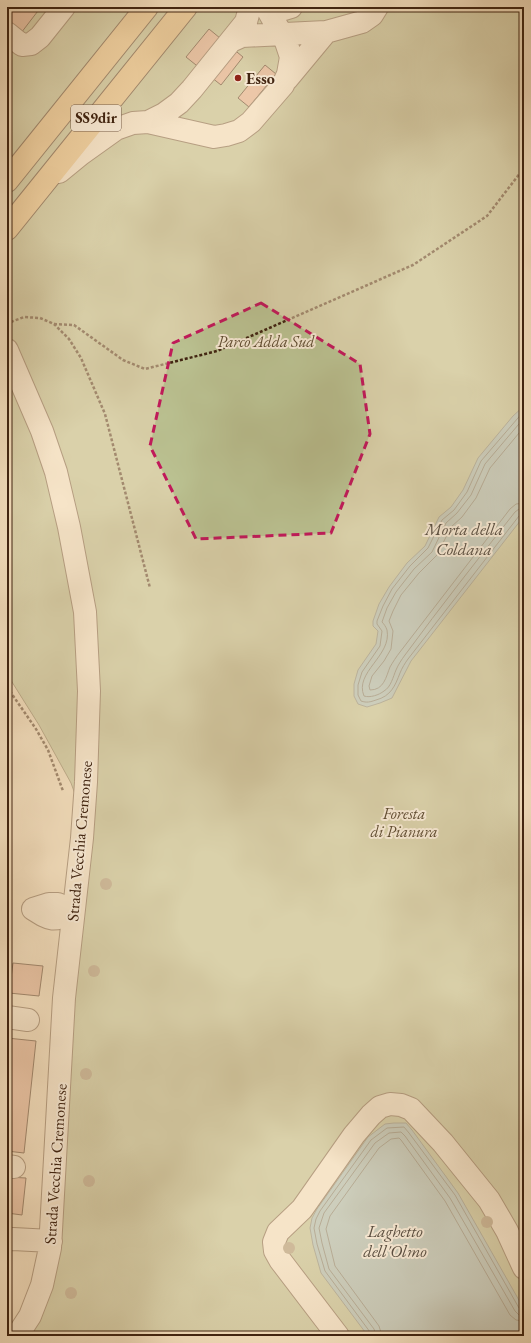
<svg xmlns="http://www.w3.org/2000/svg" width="531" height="1343" viewBox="0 0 531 1343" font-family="'EB Garamond',serif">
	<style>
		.green { fill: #bbc292; stroke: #7e7352 }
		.water { fill: #9ebbba; stroke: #787f76 }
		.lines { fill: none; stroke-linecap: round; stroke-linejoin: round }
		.shore { stroke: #6f7066; stroke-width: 1 }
		.building { fill: #e3aa8e; stroke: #402411 }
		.minor-casing { stroke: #6d533c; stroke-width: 24 }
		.highway-casing { stroke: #402411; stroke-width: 24 }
		.path { stroke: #402411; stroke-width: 2.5; stroke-dasharray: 3 2; stroke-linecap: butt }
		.minor { stroke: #f8ead5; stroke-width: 22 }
		.highway { stroke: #eac07f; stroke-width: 22 }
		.tree { fill: #a28e70 }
		.marked { fill: none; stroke: #c2185b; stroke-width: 3; stroke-dasharray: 8 5; stroke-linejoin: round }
		.poi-dot { fill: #8f2418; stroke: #f8ead5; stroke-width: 1.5 }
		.labels { text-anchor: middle; stroke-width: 4; stroke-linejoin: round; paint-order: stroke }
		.shield { fill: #f8ead5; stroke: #775f4c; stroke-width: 1 }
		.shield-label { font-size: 15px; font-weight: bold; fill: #402411 }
		.poi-label { font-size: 16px; font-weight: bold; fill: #402411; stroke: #f8ead5; text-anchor: start }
		.park-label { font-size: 16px; font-style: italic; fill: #5f4c31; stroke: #f8ead5 }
		.street-label { font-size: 16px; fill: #402411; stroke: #f8ead5 }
		.water-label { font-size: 17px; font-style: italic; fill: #5c5144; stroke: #f8ead5 }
	</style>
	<rect width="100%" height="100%" fill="#f4dfbe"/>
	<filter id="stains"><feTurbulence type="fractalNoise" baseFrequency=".005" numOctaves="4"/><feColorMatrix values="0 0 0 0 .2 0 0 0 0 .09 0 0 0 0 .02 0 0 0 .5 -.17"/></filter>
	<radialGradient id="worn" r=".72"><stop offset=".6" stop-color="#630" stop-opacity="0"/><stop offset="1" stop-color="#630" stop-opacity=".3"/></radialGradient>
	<path class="green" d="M7,7H524V1336H27L40,1312L83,816L71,783L39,725L7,674Z"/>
	<path class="water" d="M524,406V516L411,661L392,698L380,703L367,707L358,704L354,696V684L358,670L376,644L378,631L373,626V621L379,604L389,587L407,563L425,546L439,517L451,507L463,490L478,458L513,416Z
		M394,1123H406L412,1130L458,1193L524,1309V1336H368L321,1273L313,1245L310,1228L312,1218L317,1209L368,1137L385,1124Z"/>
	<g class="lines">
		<path class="shore" d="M524,411L481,461L467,492L454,510L442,520L428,548L410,566L392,589L383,606L377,621V624L382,631L380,646L362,672L358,685V695L361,701C367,703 370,702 376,700C391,696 395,686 400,673C402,668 405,663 408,659L519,516L524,514
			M524,418L485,464L471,495L457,513L446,523L432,552L414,569L396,592L387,608L382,622C384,624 386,627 387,630C392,656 354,672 364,696C370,698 379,695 384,691C391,687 393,677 396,670C398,665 402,659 405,655C441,606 478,559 515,512L519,509H524
			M524,427L490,468L476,498L462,517L451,527L437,555L419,573L401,595L393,611L389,621L393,631L391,649L384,661L372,676L369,686L370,690C384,690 386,677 390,667C393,662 396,657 400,652L510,509L516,504L524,503
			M371,1336L370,1332L325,1271L317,1244L314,1228L316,1219L320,1211L371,1140L387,1128L404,1127L409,1133L455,1195L519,1308L524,1310
			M376,1336L374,1329L329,1269L322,1243L319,1228L324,1213L375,1143L389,1133L401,1132L405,1136L450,1198L515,1311L519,1315H524
			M382,1336L379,1326L335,1266L326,1229L330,1216L379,1148L391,1139L399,1138L401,1140L445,1201L510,1315L516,1320L524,1321"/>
	</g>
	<path class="building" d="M16,7H41L21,33L7,22V18Z
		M209,29L243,57L221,85L186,57Z
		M265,65L276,74L249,107L238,98Z
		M13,963L43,966L39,996L9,993Z
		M7,1038L36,1041L24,1153L7,1151Z
		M7,1177L26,1178L22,1215L7,1213Z"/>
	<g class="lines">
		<g class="minor-casing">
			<path id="minor" d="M267,7L281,10L291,7
				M7,33L22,45L31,44L40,37L64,7
				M231,41L242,36L326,32L362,22L372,15L377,7
				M287,79L326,32
				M148,122L164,114L179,103L192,89L246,22L250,7
				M59,172L81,154L116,129L133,123L148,122L214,137L226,135L239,131L251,122L283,85L288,74L291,57L286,42L266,7
				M7,350L42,431L56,472L69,527L85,612L89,691L86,782L82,838L64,998L50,1248L42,1285L30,1316L17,1336
				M49,904H58L73,913C52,921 52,921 33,909Z
				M7,1017L28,1020
				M7,1166L14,1167
				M7,1240L13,1239L51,1241
				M338,1336L280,1260L275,1251L274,1242L278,1232L302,1209L354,1135L371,1115L380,1107L390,1104L401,1105L411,1109L443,1143L489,1200L507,1231L524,1268"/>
		</g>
		<g class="highway-casing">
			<path id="highway" d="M7,181L147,7
				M7,229L186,7"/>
		</g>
		<path class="path" d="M54,324L74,325L123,360L145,369L217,351L413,265L487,216L524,168
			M7,325L11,322L24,317L40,318L54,324L69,339L81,358L105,414L150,588
			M7,687L36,729L48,750L63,791"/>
		<use href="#minor" class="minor"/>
		<use href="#highway" class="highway"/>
	</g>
	<g class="tree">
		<circle cx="106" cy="884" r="6"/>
		<circle cx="94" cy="971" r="6"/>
		<circle cx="86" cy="1074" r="6"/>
		<circle cx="89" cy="1181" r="6"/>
		<circle cx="487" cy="1222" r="6"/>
		<circle cx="289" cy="1248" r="6"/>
		<circle cx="71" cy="1293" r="6"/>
	</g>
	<path d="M0 0H531V1343H0ZM261,303L360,364L370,434L331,533L196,539L150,446L173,343Z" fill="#f4dfbe" fill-opacity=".55" fill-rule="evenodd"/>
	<path class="marked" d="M261,303L360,364L370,434L331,533L196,539L150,446L173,343Z"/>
	<circle class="poi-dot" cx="238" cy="78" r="4"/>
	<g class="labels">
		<rect class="shield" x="71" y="105" width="50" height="26" rx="3"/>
		<g class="shield-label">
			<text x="96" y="123">SS9dir</text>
		</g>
		<g class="poi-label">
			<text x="246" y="84">Esso</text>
		</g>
		<g class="park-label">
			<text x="266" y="347">Parco Adda Sud</text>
			<text x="404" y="819">Foresta<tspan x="404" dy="18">di Pianura</tspan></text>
		</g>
		<g class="street-label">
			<text transform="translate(79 841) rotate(-85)" y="6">Strada Vecchia Cremonese</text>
			<text transform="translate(55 1164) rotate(-86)" y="6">Strada Vecchia Cremonese</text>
		</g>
		<g class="water-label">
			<text x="464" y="535">Morta della<tspan x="464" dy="20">Coldana</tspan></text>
			<text x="395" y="1237">Laghetto<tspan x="395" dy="20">dell'Olmo</tspan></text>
		</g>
	</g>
	<rect width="531" height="1343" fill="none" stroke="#f4dfbe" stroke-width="24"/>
	<rect x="8" y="8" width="515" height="1327" fill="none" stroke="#402411" stroke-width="2"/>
	<rect x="12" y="12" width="507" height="1319" fill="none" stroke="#402411"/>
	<rect width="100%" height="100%" filter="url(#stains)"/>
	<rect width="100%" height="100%" fill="url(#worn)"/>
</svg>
